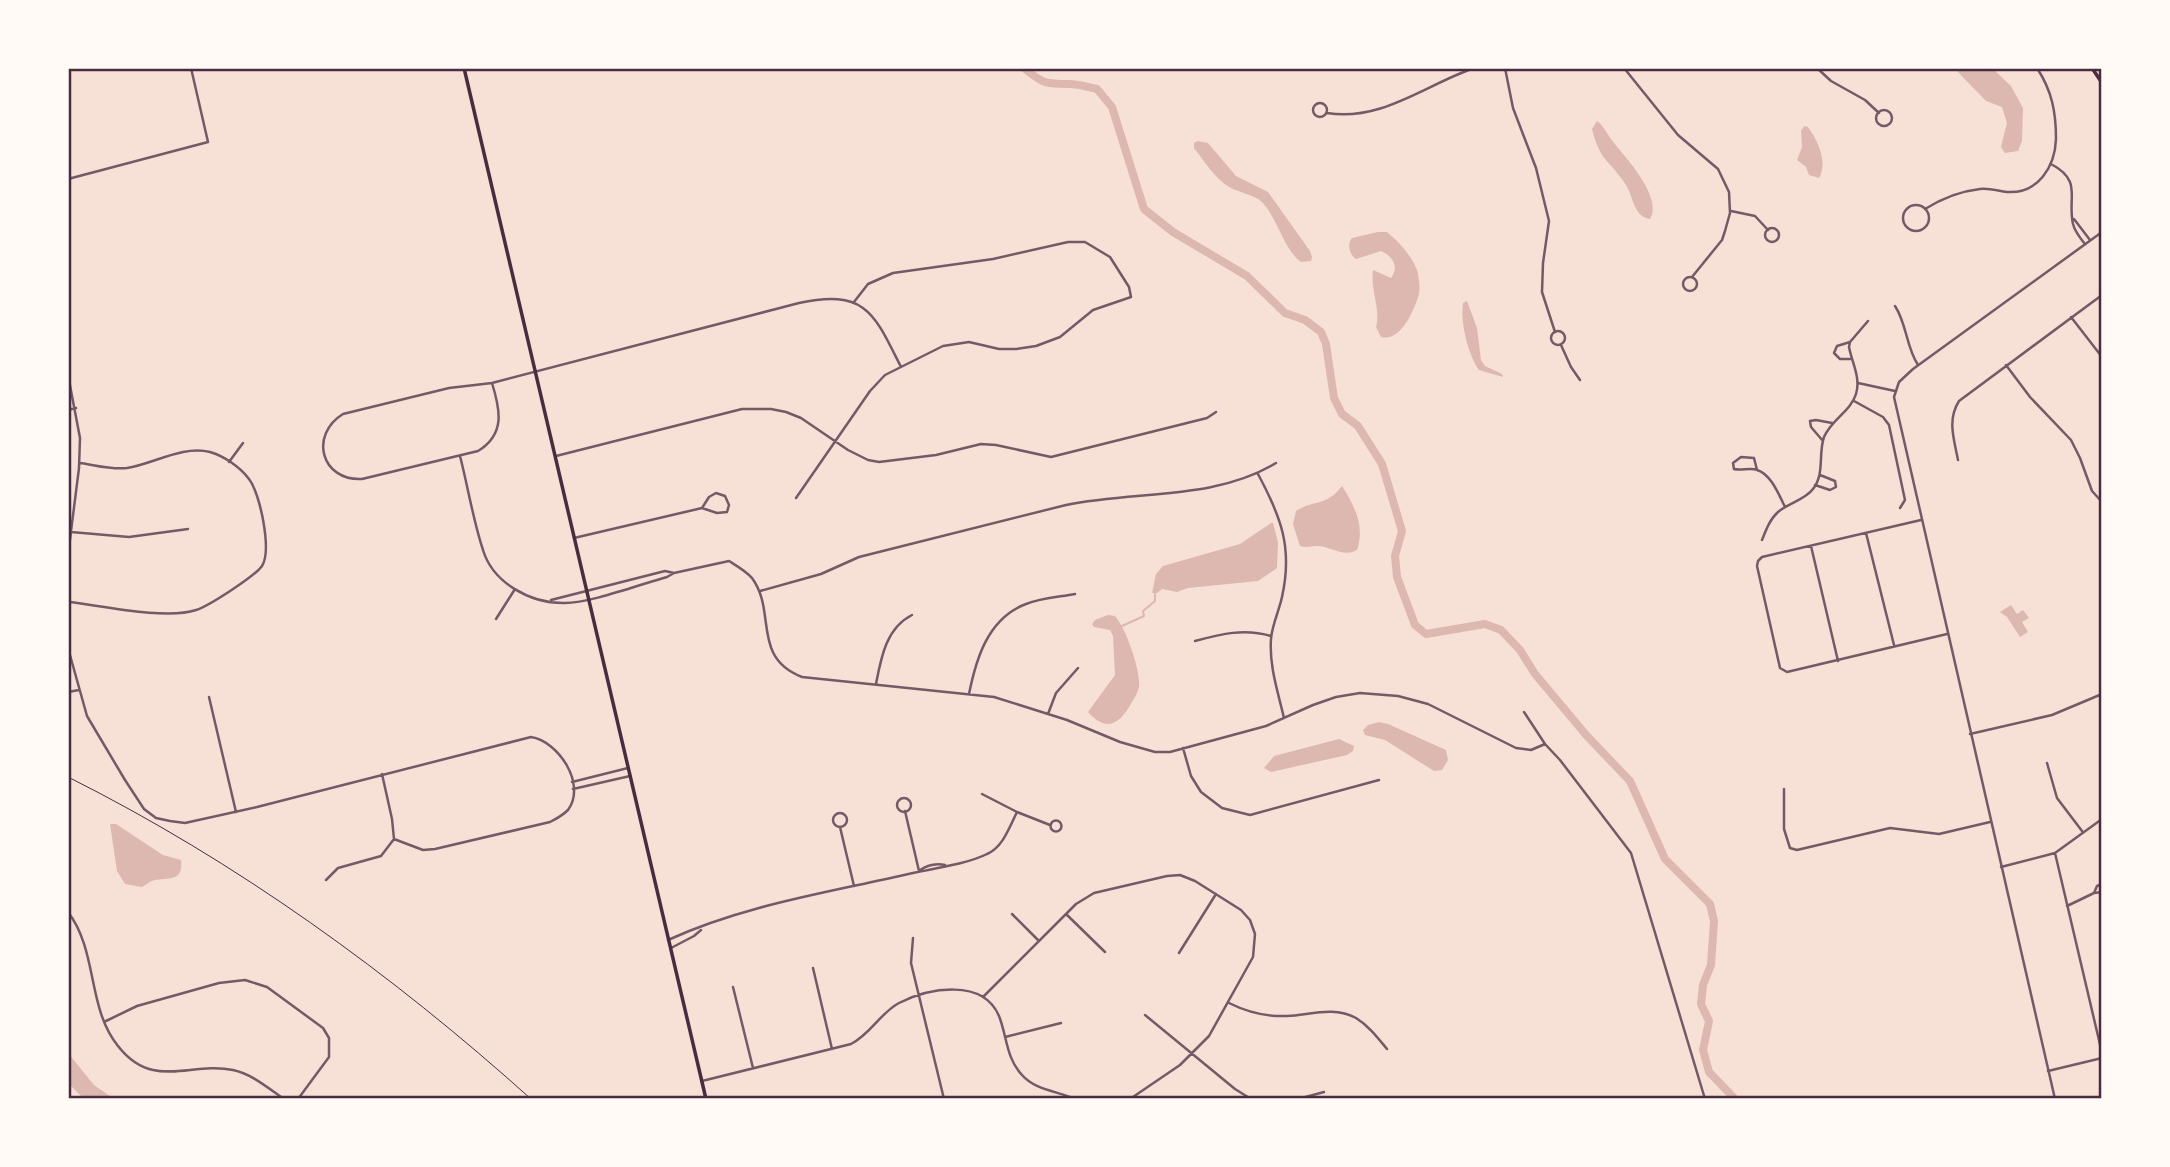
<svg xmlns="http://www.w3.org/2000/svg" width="2170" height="1167" viewBox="0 0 2170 1167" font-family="Commissioner,sans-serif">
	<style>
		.water { fill: #dcb8b0 }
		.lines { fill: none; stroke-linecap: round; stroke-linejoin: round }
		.stream { stroke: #dcb8b0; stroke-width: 2 }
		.river { stroke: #dcb8b0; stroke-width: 8 }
		.path { stroke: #4a2c40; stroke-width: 1 }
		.minor { stroke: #755966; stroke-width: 2.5 }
		.tertiary { stroke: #755966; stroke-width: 2.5 }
		.secondary { stroke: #4a2c40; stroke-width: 3.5 }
		.primary { stroke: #4a2c40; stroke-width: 3.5 }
		.neatline { fill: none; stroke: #4a2c40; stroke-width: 2.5 }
	</style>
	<rect width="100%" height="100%" fill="#f7e1d7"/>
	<path class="water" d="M1954,68H1992L2011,86L2023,108L2022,141L2018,151L2005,153L2001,147L2007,123L2002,107L1986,101Z
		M1597,121C1604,126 1608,136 1614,143C1627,159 1663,198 1650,219C1633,216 1634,198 1626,185C1610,160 1600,162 1592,129Z
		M1804,126L1808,127C1818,141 1828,162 1819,178L1809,175L1806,167L1797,160L1802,147L1801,131Z
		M1198,141L1208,143L1236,176L1268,192L1310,251L1312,257L1311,261L1301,262C1284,250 1278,219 1262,202C1254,195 1241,193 1231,188C1216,180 1204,161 1194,148V143Z
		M1378,232H1387C1399,242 1411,255 1417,270C1419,278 1421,290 1418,297C1413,313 1400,342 1381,337L1376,327C1381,310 1370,289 1373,270L1391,278C1400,266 1392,256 1381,251L1356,259C1349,254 1347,244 1352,238Z
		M1467,301L1477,328L1481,360L1485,366L1502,374L1503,377L1479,370C1468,354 1460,322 1463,303Z
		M1342,486C1355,507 1365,526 1357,550C1343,558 1331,546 1317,546C1310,546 1307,548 1300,546L1293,524L1296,511C1315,499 1326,507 1342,486Z
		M1271,523H1273L1278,543L1277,568L1258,581L1188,588L1177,592L1162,589L1157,593H1152L1156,574L1163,566L1240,544Z
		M2011,605L2017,614L2023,610L2029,618L2022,622L2028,632L2020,637L2007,617L2000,612Z
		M1108,615L1115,616C1126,628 1141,671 1139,687C1138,692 1135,697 1132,702C1120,724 1107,733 1088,712L1115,675L1113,636L1110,630L1094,627L1092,624L1095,620Z
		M1379,722L1388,724L1446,750L1448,760L1442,770L1434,771L1385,740L1365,735L1363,730L1368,725Z
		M1339,739L1354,746L1353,751L1347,755L1271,772L1264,768L1274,756Z
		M110,824H116L163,855L181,860C184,884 165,876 152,881C149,882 146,885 142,887L125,884L117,871Z
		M68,1053L94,1085L114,1099H84L68,1083Z"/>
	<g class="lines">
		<path class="stream" d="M1122,626L1144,616L1143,611L1155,601V594"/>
		<path class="river" d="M1024,68C1043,84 1046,84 1069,84C1078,84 1088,87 1097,89L1112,107L1144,209L1173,232L1247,276L1285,313L1305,320L1321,332L1326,344L1334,398L1342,414L1358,426L1382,464L1402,531L1395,556L1397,577L1415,625L1426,634L1485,624L1501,630L1520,650L1535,674L1587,736L1630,781L1665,859L1710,904L1714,921L1711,965L1703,985L1701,1004L1709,1021L1703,1050L1709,1072L1735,1099"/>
		<path class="path" d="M68,777C236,861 392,974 531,1099"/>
		<path class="minor" d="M1505,68L1513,108L1536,168L1549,221L1543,263L1542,292L1555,332
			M1624,68L1678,135L1718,169L1729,192L1730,213L1725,231L1722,240L1692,277
			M1817,68L1831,81L1865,100L1879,113
			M1313 110a7 7 0 1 1 14 0a7 7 0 1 1-14 0Z
			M1876 118a8 8 0 1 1 16 0a8 8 0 1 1-16 0Z
			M1327,113C1381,122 1425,85 1474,68
			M2051,164C2083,181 2067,197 2073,224C2075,232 2080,238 2085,244
			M68,179L208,142L191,68
			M1903 218a13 13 0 1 1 26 0a13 13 0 1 1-26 0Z
			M1925,209C1941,199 1962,191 1980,189C1990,188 1998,191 2007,192C2038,194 2055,167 2056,139C2056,112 2052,91 2037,68
			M1731,211L1755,216L1768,230
			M2074,219L2090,240
			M1765 235a7 7 0 1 1 14 0a7 7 0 1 1-14 0Z
			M1683 284a7 7 0 1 1 14 0a7 7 0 1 1-14 0Z
			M1895,306C1907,324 1906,347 1918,365
			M2071,317L2102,357
			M1551 338a7 7 0 1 1 14 0a7 7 0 1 1-14 0Z
			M1850,342L1837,346L1834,353L1840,359H1852
			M1561,345L1571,367L1580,380
			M2006,365L2030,397L2071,440L2080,458L2092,491L2102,502
			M68,375L80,438L79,468L68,555
			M492,383C500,409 506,434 478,451L362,479C321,481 309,435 343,414L449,388L492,383L799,303C866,289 874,313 901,367
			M1858,383L1895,391
			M1854,401L1883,417L1889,425L1905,500L1900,508
			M68,410L76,408
			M1823,441L1811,427L1810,421L1816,420L1832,423
			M460,456C468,487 473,520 483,550C493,583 530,603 563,603C588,604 641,584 667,577L674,573L729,561C737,566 746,571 752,578C777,612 751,657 802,677L994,697L1067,720L1120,742L1155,752H1170L1266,726L1313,705L1336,697L1360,693L1398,696L1428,704L1516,748L1531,750L1545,744
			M556,456L742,409H771L786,412L801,418L848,450L868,460L879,462L936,455L981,444L996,445L1051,457L1207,418L1216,412
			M1958,460C1954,439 1947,420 1959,401L2102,295
			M229,462L243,443
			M1757,470L1754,458L1741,457L1733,463L1734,469C1741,471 1751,467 1757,470C1771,474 1779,495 1785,507
			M1258,474C1281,517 1293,548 1282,597C1279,611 1272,625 1271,639C1269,666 1278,692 1284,718
			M1815,485L1830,490L1836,487L1835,481L1820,475
			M796,498L870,391L885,375L943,346L969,342L999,349H1016L1036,346L1060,337L1093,310L1131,297L1129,287L1110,257L1085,242H1068L993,259L893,273L868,284L854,302
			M1921,520L1762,557L1758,561L1757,566L1780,668L1787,672L1947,634
			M71,532L129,537L188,529
			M1866,533L1894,645
			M574,538L702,508L717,513L727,512L729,505L725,496L716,493L709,497L702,508
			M1762,540C1766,530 1770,519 1778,512C1788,503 1805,500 1813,489C1825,474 1818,454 1824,437C1831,420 1851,411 1856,394C1861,378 1852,363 1849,347L1850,342L1868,321
			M1811,546L1838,661
			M760,591L821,574L859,557L1066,505C1136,490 1213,501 1276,463
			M68,596V605
			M551,600L665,571L674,573
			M70,602C102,606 167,620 196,610C209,606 255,576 262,566C272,550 260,493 249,479C240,467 224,456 210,452C183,445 153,464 127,468C111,470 95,465 80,463
			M496,619L515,589
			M1195,641C1221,634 1244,628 1271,636
			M68,648L87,716L125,780L144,809L156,818L170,821L185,823L257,807L531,737C558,741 587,784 568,810C563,815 556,819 550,822L435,849L423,850L394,839
			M876,684C881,658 886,628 912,615
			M68,692L79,690
			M969,694C976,659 988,618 1026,604C1041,598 1059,597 1075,594
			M209,697L236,812
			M1524,712L1545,744L1560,760L1631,853L1705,1099
			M1048,714L1056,693L1078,668
			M1970,734L2052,715L2102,694
			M1183,748L1191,776L1201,792L1222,808L1250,815L1379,780
			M2047,763L2057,798L2082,831
			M572,782L628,768
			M573,789L630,776
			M1784,789V829L1790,848L1797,850L1890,828L1939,834L1990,822
			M982,794L1017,812L1050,825
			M897 805a7 7 0 1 1 14 0a7 7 0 1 1-14 0Z
			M905,811L919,871
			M833 820a7 7 0 1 1 14 0a7 7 0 1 1-14 0Z
			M1050.5 826a5.5 5.5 0 1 1 11 0a5.5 5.5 0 1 1-11 0Z
			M840,827L854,886
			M2055,853L2102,1053
			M2001,867L2055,853L2102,819
			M919,871C926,865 937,863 945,865
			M326,880L338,868L381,856L394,839L392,819L382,774
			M2094,893L2097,886L2102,884
			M2067,906L2094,893L2102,892
			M68,912C98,951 87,1008 118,1046C153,1091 190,1061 233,1070C252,1074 268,1088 284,1099
			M1012,914L1039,941
			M1066,914L1105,952
			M913,938L911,963L944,1099
			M668,940C742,906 825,893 904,875C928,869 965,865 987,854C1003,847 1009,828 1017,812
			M671,948L694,936L701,930
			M1179,953L1216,894
			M813,968L832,1049
			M733,987L753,1068
			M983,997L1076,904L1094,893L1167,876L1180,875L1195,881L1241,910L1250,920L1255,934L1253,957L1209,1036L1180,1065L1130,1099
			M1229,1003C1247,1012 1266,1017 1287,1016C1310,1015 1334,1006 1356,1018C1369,1026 1378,1038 1387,1049
			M1145,1015L1235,1089L1251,1099
			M106,1021L137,1006L219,983L245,980L267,987L323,1028L329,1038V1057L298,1099
			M1005,1037L1061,1023
			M2048,1071L2102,1058
			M702,1081L851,1044C871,1034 880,1013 899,1003C929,988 983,978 999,1016C1007,1036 1006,1058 1022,1075C1035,1090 1057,1091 1075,1099
			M1298,1099L1324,1092"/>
		<path class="tertiary" d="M2055,1099L1894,397L1899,382L1913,369L2102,232"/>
		<path class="secondary" d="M464,68L706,1099"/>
		<path class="primary" d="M2092,68L2102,83"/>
	</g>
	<rect width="2170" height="1167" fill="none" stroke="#fffaf5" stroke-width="140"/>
	<rect x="70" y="70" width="2030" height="1027" class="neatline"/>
</svg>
